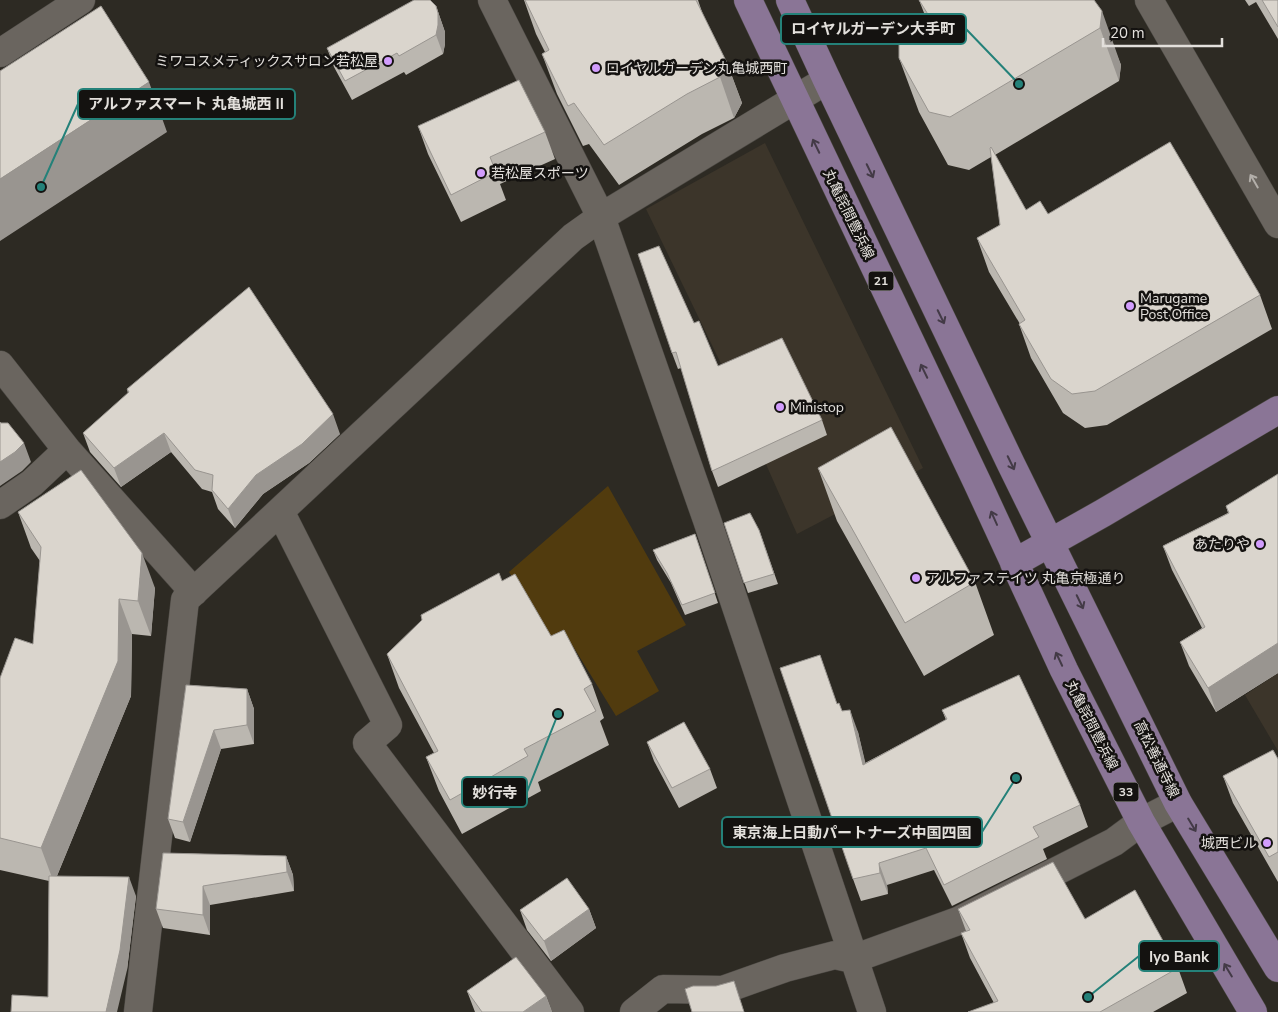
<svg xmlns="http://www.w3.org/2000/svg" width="1278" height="1012" viewBox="0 0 1278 1012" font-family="'Nunito Sans','Noto Sans JP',sans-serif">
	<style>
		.built { fill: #3c352a }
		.green { fill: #513b0e }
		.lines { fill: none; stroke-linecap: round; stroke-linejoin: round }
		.minor-casing { stroke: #4b4843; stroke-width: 29 }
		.primary-casing { stroke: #4b4843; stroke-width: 29 }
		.minor { stroke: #6a655f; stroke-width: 28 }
		.primary { stroke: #8a7596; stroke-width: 28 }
		.wall { fill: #bbb7b0 }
		.shaded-wall { fill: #999590 }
		.building { fill: #dad5cd; stroke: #999590 }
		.oneway { stroke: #433a46 }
		.oneway2 { stroke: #b3afaa }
		.poi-dot { fill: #d29dfd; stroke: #141210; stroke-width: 2 }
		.labels { text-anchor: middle; stroke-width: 5; stroke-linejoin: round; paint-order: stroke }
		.shield { fill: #141210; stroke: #a5a29f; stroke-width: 1 }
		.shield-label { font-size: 12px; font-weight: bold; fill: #e3e0dc }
		.poi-label { font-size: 14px; fill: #e3e0dc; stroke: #141210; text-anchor: start }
		.street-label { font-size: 14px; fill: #e3e0dc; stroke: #141210 }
		.leader { fill: none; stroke: #248179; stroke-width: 2 }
		.callout-dot { fill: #248179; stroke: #141210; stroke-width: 2 }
		.callout { fill: #141210; stroke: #248179; stroke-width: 2 }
		.callout-label { font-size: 15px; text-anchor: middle; font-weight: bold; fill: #e3e0dc }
	</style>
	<rect width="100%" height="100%" fill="#2d2a23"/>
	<path class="built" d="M765,143L923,468L797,534L726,374L646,209Z
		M1278,673V751L1245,695Z"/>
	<path class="green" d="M608,486L686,625L637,651L659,691L616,716L563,630L550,637L509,572Z"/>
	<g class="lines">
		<g class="minor-casing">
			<path id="minor" d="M492,0L601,217L707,520L872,1012
				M1149,0L1278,224
				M0,53L81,0
				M0,365L67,450L194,592
				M0,505L32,483L67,450
				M281,513L388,725L367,743L570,1012
				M138,1012L185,600L573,237L601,217L827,80
				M634,1012L663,989L723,990L785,968L835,955L853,959L958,921L1114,842L1141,822L1178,803"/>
		</g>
		<g class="primary-casing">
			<path id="primary" d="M748,0L977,482L1064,670L1141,822L1253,1012
				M790,0L827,80L1011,464L1178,803L1278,968
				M1014,563L1103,513L1278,410"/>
		</g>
		<use href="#minor" class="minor"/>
		<use href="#primary" class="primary"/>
	</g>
	<path class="wall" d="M524,0H698L703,15L727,63L742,103L734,118L702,134L619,185L589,144L583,146L557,94L542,54L545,52L536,34Z
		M919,0H1094L1121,65L1119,81L995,155L1026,210L1048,214L1260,295L1272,329L1107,425L1085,428L1063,413L1031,358L1019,324H1020L989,272L977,238L1000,225L991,157L969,170L948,165L919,112L899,58L926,18Z
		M1245,0H1278V39L1256,2L1249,6Z
		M436,6L445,32V44L443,54L406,75L404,72L352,100L334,67L327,48Z
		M418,126L545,132L555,159L500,184L506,200L461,222L428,154Z
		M694,323L718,366L822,420L827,435L718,487L712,471L681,368L678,369L672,353Z
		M127,389L340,434L309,463L263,494L235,528L218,509L212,492L202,489L171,452L121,487L90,452L83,433L128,394Z
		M818,468L975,582L994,635L924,676L837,521Z
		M1278,475V673L1216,712L1189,666L1180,642L1202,628L1172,570L1163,546L1228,513L1226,506Z
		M18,512L155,588L151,636L132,634L131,696L57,876L136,896L127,970L48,997L49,881L0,870V678L33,644L40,561L31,548Z
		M724,523L759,530L778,584L748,593Z
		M695,534L718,603L685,615L671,583L657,560L653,550Z
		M502,581L592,684L604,718L600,721L609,745L538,782L541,791L462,834L439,791L426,757L434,753L399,688L387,654Z
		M186,685L247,689L254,709V744L221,749L190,842L175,838L168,819Z
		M837,704L858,732L865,763L946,720L942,710L1080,805L1088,827L1043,849L1047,859L952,906L934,870L887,885L888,894L861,901L853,879Z
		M647,742L710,769L717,788L679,808L654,761Z
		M1278,759V882L1233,803L1223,776Z
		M163,853L286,856L293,875L294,891L210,905V935L163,928L156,909Z
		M589,909L596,928L551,961L527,930L520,910Z
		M958,909L1085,919L1178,968L1187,993L1153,1012H968L994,1003L970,958L961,933L966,931Z
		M467,991L546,996L552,1012H475Z"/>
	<path class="shaded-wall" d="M436,6L445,32V44L443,54L436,35Z
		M1102,11L1121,65L1119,81L1100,28Z
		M727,63L742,103L734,118L720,77Z
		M149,82L167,132L0,241V179Z
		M333,414L340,434L309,463L263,494L235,528L228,509L256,475Z
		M164,433L171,452L121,487L114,468Z
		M24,443L31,462L22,471L0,486V462Z
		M142,553L155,588L151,636L138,601Z
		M119,599L132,634L131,696L54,883L41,848Z
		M1278,643V673L1216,712L1208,688Z
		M247,689L254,709V744L247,725Z
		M850,710L858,732L871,786L863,765Z
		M214,730L221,749L190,842L183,822Z
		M286,856L293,875L294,891L287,872Z
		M879,863L887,885L888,894L880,873Z
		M129,877L136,896L127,970L117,1012H106Z
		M203,886L210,905V935L203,915Z
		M589,909L596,928L551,961L544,941Z
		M546,996L552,1012H523Z"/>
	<path class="building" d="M414,0H430L436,6L438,13V25L436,35L399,56L397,53L345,81L327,48Z
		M525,0H696L727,63L720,77L687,94L604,145L574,103L568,106L542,54L549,50Z
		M919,0H1094L1102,11L1100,28L950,117L929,112L899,58V35L929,16Z
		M1262,0H1278V27Z
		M101,6L149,82L0,179V71Z
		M519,80L545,132L490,157L496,172L451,195L418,126Z
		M1170,142L1260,295L1095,391L1072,394L1051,379L1019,324L1025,320L977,238L1000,225L990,148L991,147L1026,210L1040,201L1048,214Z
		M659,246L694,323L699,321L718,366L782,338L822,420L712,471L676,352L672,353L638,254Z
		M249,287L333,414L302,444L256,475L228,509L212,490L213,475L195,470L164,433L114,468L83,433L129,392L127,389Z
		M0,422L1,423H8L24,443L15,452L0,462Z
		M891,427L975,582L905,623L818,468Z
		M81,470L142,553L138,601L119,599L118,661L41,848L0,838V678L15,638L33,644L41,547L18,512Z
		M1278,474V643L1208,688L1180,642L1205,627L1163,546L1229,513L1226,506Z
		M750,513L759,530L774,574L744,583L724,523Z
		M695,534L715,593L682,605L667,573L653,550Z
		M499,573L502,581L515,574L551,636L564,630L592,684L584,689L596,711L524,749L528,756L450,800L426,757L438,751L387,654L422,620L421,615Z
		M820,655L837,704L839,703L842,711L850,710L863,765L947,719L942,710L1019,675L1080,805L1033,827L1039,837L944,885L926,848L879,863L880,873L853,879L780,668Z
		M186,685L247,689V725L214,730L183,822L168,819Z
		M684,722L710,769L672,788L647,742Z
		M1273,750L1278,759V852L1269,857L1223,776Z
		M163,853L286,856L287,872L203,886V915L156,909Z
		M1053,862L1085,919L1135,890L1178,968L1100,1012H968L998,1001L961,933L970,930L958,909Z
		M49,876L129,877L120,950L106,1012H11L12,995L48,997Z
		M567,878L589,909L544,941L520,910Z
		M516,957L546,996L523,1012H482L467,991Z
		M734,981L744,1012H692L685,989L693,986H716Z"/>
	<defs><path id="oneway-shaft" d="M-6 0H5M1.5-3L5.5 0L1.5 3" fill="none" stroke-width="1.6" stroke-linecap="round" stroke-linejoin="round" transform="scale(1.25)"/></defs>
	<g class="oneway">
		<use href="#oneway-shaft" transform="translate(816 146) rotate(-116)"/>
		<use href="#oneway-shaft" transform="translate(870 171) rotate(64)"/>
		<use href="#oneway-shaft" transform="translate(941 317) rotate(64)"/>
		<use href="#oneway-shaft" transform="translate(924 371) rotate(-116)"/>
		<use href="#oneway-shaft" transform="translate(1011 463) rotate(64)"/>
		<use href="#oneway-shaft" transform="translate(994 518) rotate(-114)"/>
		<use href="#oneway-shaft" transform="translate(1080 602) rotate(64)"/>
		<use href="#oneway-shaft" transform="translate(1059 659) rotate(-115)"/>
		<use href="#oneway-shaft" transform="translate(1192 825) rotate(59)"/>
		<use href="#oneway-shaft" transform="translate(1228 970) rotate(-121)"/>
	</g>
	<use class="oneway2" href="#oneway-shaft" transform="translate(1254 181) rotate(-120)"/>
	<g class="poi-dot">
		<circle cx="388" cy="61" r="5"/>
		<circle cx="596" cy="68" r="5"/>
		<circle cx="481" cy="173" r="5"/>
		<circle cx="1130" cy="306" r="5"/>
		<circle cx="780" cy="407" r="5"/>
		<circle cx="1260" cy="544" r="5"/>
		<circle cx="916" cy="578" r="5"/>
		<circle cx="1267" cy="843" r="5"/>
	</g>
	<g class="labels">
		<g class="shield">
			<rect x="868.5" y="271.5" width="25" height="19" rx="4"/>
			<rect x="1113.5" y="782.5" width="25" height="19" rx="4"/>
		</g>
		<g class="shield-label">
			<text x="881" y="285">21</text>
			<text x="1126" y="796">33</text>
		</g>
		<g class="poi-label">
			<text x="378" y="66" text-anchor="end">ミワコスメティックスサロン若松屋</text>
			<text x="606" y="73">ロイヤルガーデン丸亀城西町</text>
			<text x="491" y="178">若松屋スポーツ</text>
			<text x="1140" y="303">Marugame<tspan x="1140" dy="16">Post Office</tspan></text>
			<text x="790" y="412">Ministop</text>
			<text x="1250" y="549" text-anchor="end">あたりや</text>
			<text x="926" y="583">アルファステイツ 丸亀京極通り</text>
			<text x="1257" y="848" text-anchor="end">城西ビル</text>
		</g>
		<g class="street-label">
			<text transform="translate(849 214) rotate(64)" y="5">丸亀詫間豊浜線</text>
			<text transform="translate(1092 725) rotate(63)" y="5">丸亀詫間豊浜線</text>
			<text transform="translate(1157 759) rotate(64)" y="5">高松善通寺線</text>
		</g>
	</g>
	<path class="leader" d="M1019 84L966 29M41 187L78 104M558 714L527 792M1016 778L982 832M1088 997L1139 956"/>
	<g class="callout-dot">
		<circle cx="1019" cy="84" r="5"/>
		<circle cx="41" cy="187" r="5"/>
		<circle cx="558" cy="714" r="5"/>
		<circle cx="1016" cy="778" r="5"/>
		<circle cx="1088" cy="997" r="5"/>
	</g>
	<g class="callout">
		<rect x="781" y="14" width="185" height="30" rx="5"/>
		<rect x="78" y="89" width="217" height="30" rx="5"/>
		<rect x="462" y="777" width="65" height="30" rx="5"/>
		<rect x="722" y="817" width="260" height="30" rx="5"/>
		<rect x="1139" y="941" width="80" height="30" rx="5"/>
	</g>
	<g class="callout-label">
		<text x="873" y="34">ロイヤルガーデン大手町</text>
		<text x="186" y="109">アルファスマート 丸亀城西 II</text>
		<text x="495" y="798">妙行寺</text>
		<text x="852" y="838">東京海上日動パートナーズ中国四国</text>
		<text x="1179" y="962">Iyo Bank</text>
	</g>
	<path d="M1103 38v8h119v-8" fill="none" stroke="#e3e0dc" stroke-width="2.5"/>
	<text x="1110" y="38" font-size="15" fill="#e3e0dc" stroke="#141210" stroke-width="4" paint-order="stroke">20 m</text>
</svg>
